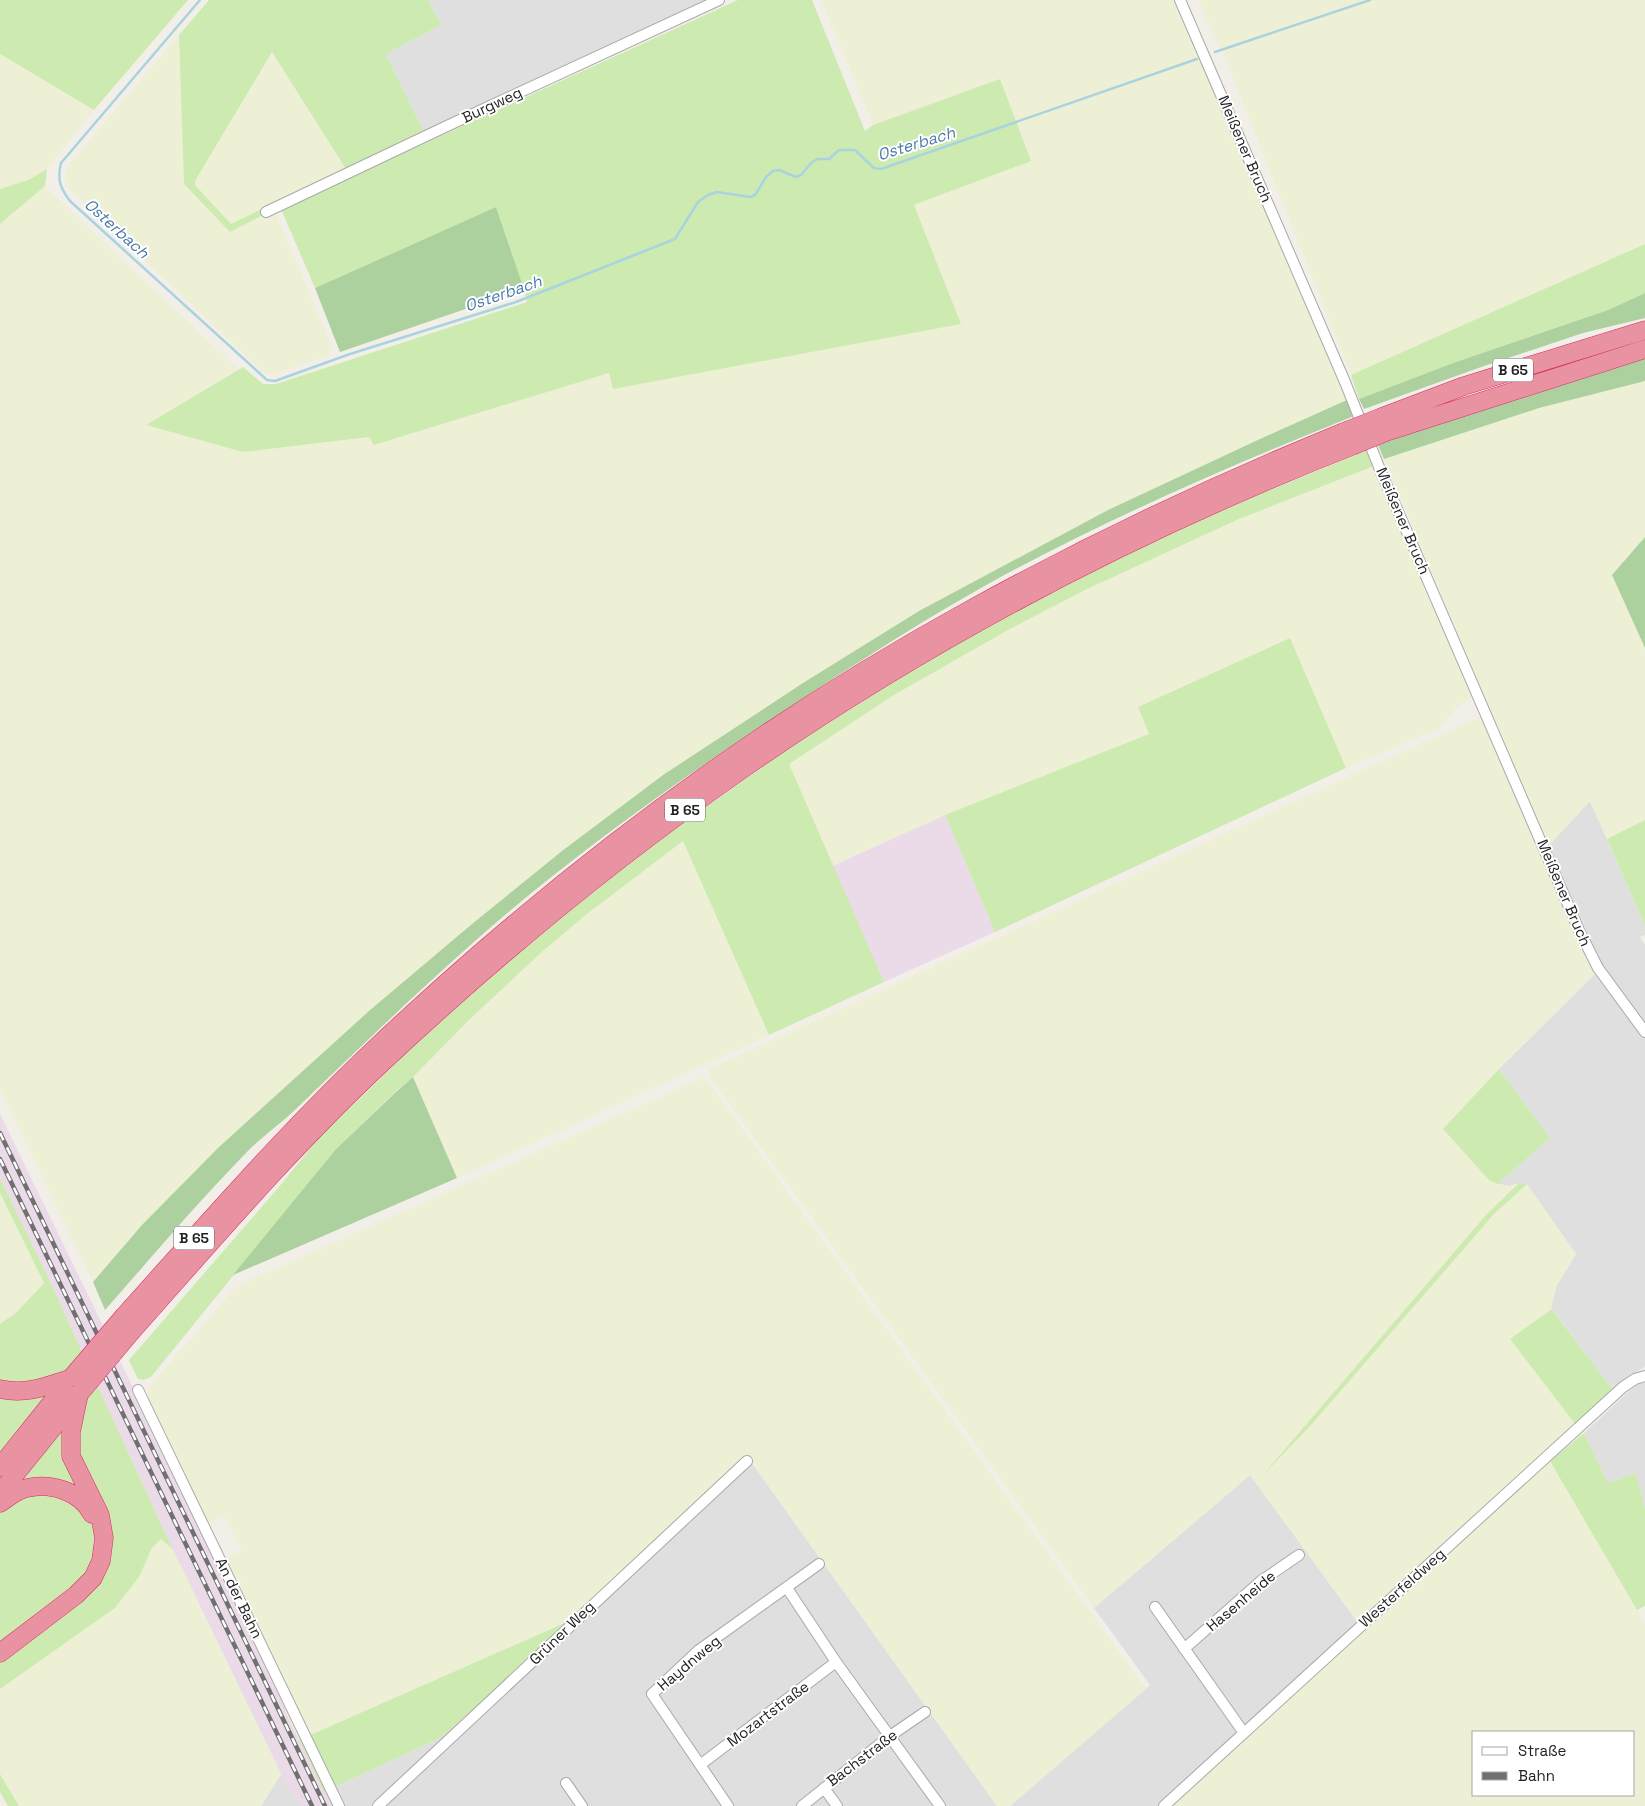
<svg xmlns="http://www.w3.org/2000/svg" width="1645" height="1806" viewBox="0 0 1645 1806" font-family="'Space Grotesk',sans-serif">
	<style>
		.residential { fill: #e0dfdf }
		.industrial { fill: #ebdbe8 }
		.farmland { fill: #eef0d5; fill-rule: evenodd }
		.grass { fill: #cdebb0 }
		.forest { fill: #add19e }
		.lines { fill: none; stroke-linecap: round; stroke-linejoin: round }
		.stream { stroke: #aad3df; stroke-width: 2.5 }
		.street-casing { stroke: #a9a9a9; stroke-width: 12 }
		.highway-casing { stroke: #dc2a67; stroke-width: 19 }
		.street { stroke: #fff; stroke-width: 10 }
		.highway { stroke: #e892a2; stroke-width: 18 }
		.rail-casing { stroke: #707070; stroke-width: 4.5 }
		.rail { stroke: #fff; stroke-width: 2.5; stroke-dasharray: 8; stroke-linecap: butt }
		.highway-bridge-casing { stroke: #dc2a67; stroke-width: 19; stroke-linecap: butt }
		.highway-bridge { stroke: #e892a2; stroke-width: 18 }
		.labels { text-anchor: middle; stroke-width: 4; stroke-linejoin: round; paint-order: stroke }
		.shield { fill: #fff; stroke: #646464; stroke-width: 1 }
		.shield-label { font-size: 14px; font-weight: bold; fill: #222 }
		.street-label { font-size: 15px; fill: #222; stroke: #fff }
		.water-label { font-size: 16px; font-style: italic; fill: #4a7aab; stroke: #fff }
	</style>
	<rect width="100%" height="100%" fill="#f2efe9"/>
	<path class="residential" d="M428,0H710L425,134L386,54L441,25Z
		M1590,801L1645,926V935L1640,937L1645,945V1366L1613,1390L1551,1307L1557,1285L1576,1254L1519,1183L1510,1186L1498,1184L1550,1138L1499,1069L1603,966L1548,846Z
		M1645,1383V1509L1636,1473L1608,1483L1584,1433L1627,1393L1638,1384Z
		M747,1456L997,1806H331L324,1792L442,1737Z
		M1250,1475L1362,1628L1166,1806H1010L1150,1685L1094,1608Z
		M281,1774L300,1806H261Z"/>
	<path class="industrial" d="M945,815L995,932L884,982L832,866Z
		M0,1114L218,1562L285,1706L286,1713L321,1781L331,1806H300L281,1774L173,1550L48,1277L0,1178Z"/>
	<path class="farmland" d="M821,0H1175L1347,400L1260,439L1108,510L919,611L803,683L663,775L562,851L472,924L142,1225L93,1282L0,1090V224L45,186L238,369L147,425L243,452L369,437L375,445L609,373L613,388L961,324L914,205L1031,161L1000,79L873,125Z
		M1198,0H1645V244L1351,375L1229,68Z
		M179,35L184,184L230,231L270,212L277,216L332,346L329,355L275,374H265L77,197L69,189L64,179L69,164Z
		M272,52L346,169L231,224L195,185V181Z
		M0,54L94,110L47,169L28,180L0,189Z
		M1645,381V537L1612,575L1645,649V820L1607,839L1590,801L1548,846L1384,459L1539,408Z
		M1374,466L1472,693L1470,698L1455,709L1439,729L1346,768L1290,638L1138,708L1149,734L945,815L832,865L789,764L894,695L1008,630L1087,589L1239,519Z
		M1484,715L1595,973L1499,1069L1443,1129L1498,1184L1510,1186L1519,1183L1486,1215L1269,1468L1312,1424L1494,1213L1527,1184L1576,1254L1557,1285L1551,1307L1552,1309L1510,1339L1575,1423L1357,1621L1250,1475L1094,1608L710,1077L709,1069Z
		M683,841L769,1035L457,1178L413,1077L470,1019L544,950L587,914Z
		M703,1078L708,1081L1146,1689L1010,1806H997L747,1456L569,1621L299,1740L286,1713L285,1706L218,1562L242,1550L224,1516L201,1526L146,1402L150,1387L155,1380L234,1289L241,1284Z
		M0,1193L44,1283L17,1312L0,1324Z
		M1550,1461L1645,1624V1806H1167L1383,1609ZM1474,1732H1634V1795H1474Z
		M161,1539L173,1550L281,1774L261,1806H19L0,1774V1689L115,1608L139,1577L152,1548Z"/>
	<path class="grass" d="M0,0H188L94,110L0,54Z
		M209,0H428L441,25L386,54L425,134L346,169L272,52L195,181V185L231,224L262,209L265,214L230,232L184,184L179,35Z
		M738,0H812L865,131L873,125L1000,79L1031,161L914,205L961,324L613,389L609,373L374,445L369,437L243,452L146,425L243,367L263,384H276L527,302L524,289L496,207L315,288L281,209Z
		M47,169L45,186L0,224V189L28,180Z
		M1645,244V293L1608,310L1453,363L1359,399L1351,375Z
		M1368,450L1374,466L1239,519L1087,589L1008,630L894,695L789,764L884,982L769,1035L683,841L587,914L544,950L470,1019L413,1077L395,1092L336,1149L151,1377L144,1380L138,1379L129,1360L278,1188L318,1139L422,1038L536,938L651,846L791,747L909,672L1003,618L1137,549L1253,497Z
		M1290,638L1346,768L995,932L945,815L1149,734L1138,707Z
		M1645,820V926L1607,839Z
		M1499,1069L1550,1138L1498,1184L1489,1180L1443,1129Z
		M0,1178L48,1277L173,1550L161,1539L152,1548L139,1577L115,1608L0,1689V1324L17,1312L44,1283L0,1193Z
		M1519,1183L1527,1184L1494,1214L1312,1424L1261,1477L1486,1215Z
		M1552,1309L1613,1390L1576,1425L1510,1339Z
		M1584,1433L1608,1483L1636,1473L1645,1509V1606L1637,1610L1550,1461Z
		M569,1621L442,1737L324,1792L299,1740Z
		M0,1774L19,1806H8L0,1792Z"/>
	<path class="forest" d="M496,207L524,289L340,352L315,288Z
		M1645,293V318L1583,333L1484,366L1364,409L1359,399L1453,363L1608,310Z
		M1645,358V381L1539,408L1384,459L1378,445C1466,413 1555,383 1645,358Z
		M1347,400L1354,416C1236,463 1119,514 1006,574C931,615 858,662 787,709C679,780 572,855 475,941C414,995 356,1051 298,1107C282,1123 262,1136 246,1153C197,1203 152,1257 105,1310L93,1282L142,1225L219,1147L369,1011L472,924L562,851L663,775L803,683L919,611L1108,510L1260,439Z
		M1645,537V648L1612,575Z
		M413,1077L457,1178L233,1275L336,1149L396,1092Z"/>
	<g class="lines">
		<path class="stream" d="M200,0L61,163C57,179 60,188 70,201L267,380L275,381L350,354L516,302L675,239L698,202L708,195L717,192L750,197L755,195L766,177L773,171L779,170L796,177L801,175L812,162L818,159H829L839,150H855L874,168L881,169L1197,59
			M1215,52L1370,0"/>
		<g class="street-casing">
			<path id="street" d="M1180,0L1345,382L1381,472L1579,930L1598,968L1645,1032
				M266,212L447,126L719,0
				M138,1390L339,1806
				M787,1588L836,1662L940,1806
				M1155,1607L1244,1733
				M1184,1649L1261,1581L1299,1555
				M700,1765L836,1662
				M566,1783L582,1806
				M824,1788L837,1806
				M378,1806L747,1461
				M728,1806L652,1694L699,1650L819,1564
				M802,1806L890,1736L925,1712
				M1164,1806L1623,1387L1635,1379L1645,1376"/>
		</g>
		<g class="highway-casing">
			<path id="highway" d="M1382,417L1464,386L1645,330
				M1386,432L1645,349
				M124,1316C204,1227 283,1136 370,1053C549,883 749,731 966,612C1089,544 1216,484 1346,431
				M132,1331C213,1240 293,1146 383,1062C496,956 616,857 744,768C933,637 1138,530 1352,446
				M0,1389C26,1395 47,1386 72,1378
				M0,1467L72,1377
				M0,1493L77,1398
				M0,1503C9,1497 17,1490 27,1488C51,1482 81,1492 92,1514
				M0,1653L76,1595L93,1578L101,1561L104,1538L100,1515L71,1456V1432L79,1394"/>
		</g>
		<use href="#street" class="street"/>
		<use href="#highway" class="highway"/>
		<g class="rail-casing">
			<path id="rail" d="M0,1133L325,1806
				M0,1159L312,1806"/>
		</g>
		<use href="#rail" class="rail"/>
		<g class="highway-bridge-casing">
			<path id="highway-bridge" d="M1346,431L1382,417
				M1352,446L1386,432
				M72,1377L124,1316
				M80,1393L132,1331"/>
		</g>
		<use href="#highway-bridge" class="highway-bridge"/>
	</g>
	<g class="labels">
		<g class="shield">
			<rect x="1493" y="358.5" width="40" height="23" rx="4"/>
			<rect x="665" y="798.5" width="40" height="23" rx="4"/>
			<rect x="174" y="1226.5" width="40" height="23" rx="4"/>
		</g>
		<g class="shield-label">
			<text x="1513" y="375">B 65</text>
			<text x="685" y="815">B 65</text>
			<text x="194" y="1243">B 65</text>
		</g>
		<g class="street-label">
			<text transform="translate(492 105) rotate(-25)" y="5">Burgweg</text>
			<text transform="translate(1245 149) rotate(67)" y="5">Meißener Bruch</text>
			<text transform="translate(1403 521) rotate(67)" y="5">Meißener Bruch</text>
			<text transform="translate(1564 893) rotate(67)" y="5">Meißener Bruch</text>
			<text transform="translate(1402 1588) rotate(-42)" y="5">Westerfeldweg</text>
			<text transform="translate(239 1598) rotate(64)" y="5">An der Bahn</text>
			<text transform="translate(1241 1601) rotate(-40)" y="5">Hasenheide</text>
			<text transform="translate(562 1633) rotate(-44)" y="5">Grüner Weg</text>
			<text transform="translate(689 1663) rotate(-40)" y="5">Haydnweg</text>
			<text transform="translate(768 1714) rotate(-37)" y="5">Mozartstraße</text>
			<text transform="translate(862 1758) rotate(-37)" y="5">Bachstraße</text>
		</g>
		<g class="water-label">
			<text transform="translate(916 143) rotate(-17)" y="6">Osterbach</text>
			<text transform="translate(117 228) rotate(42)" y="6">Osterbach</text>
			<text transform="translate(503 293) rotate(-19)" y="6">Osterbach</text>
		</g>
	</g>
	<rect x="1472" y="1731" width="162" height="65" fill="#ffffff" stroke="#a7a7a7"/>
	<rect x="1482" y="1747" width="25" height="8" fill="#ffffff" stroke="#a7a7a7"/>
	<text x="1518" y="1756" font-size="15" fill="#222222">Straße</text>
	<rect x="1482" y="1772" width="25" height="8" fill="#707070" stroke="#a7a7a7"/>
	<text x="1518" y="1781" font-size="15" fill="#222222">Bahn</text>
</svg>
